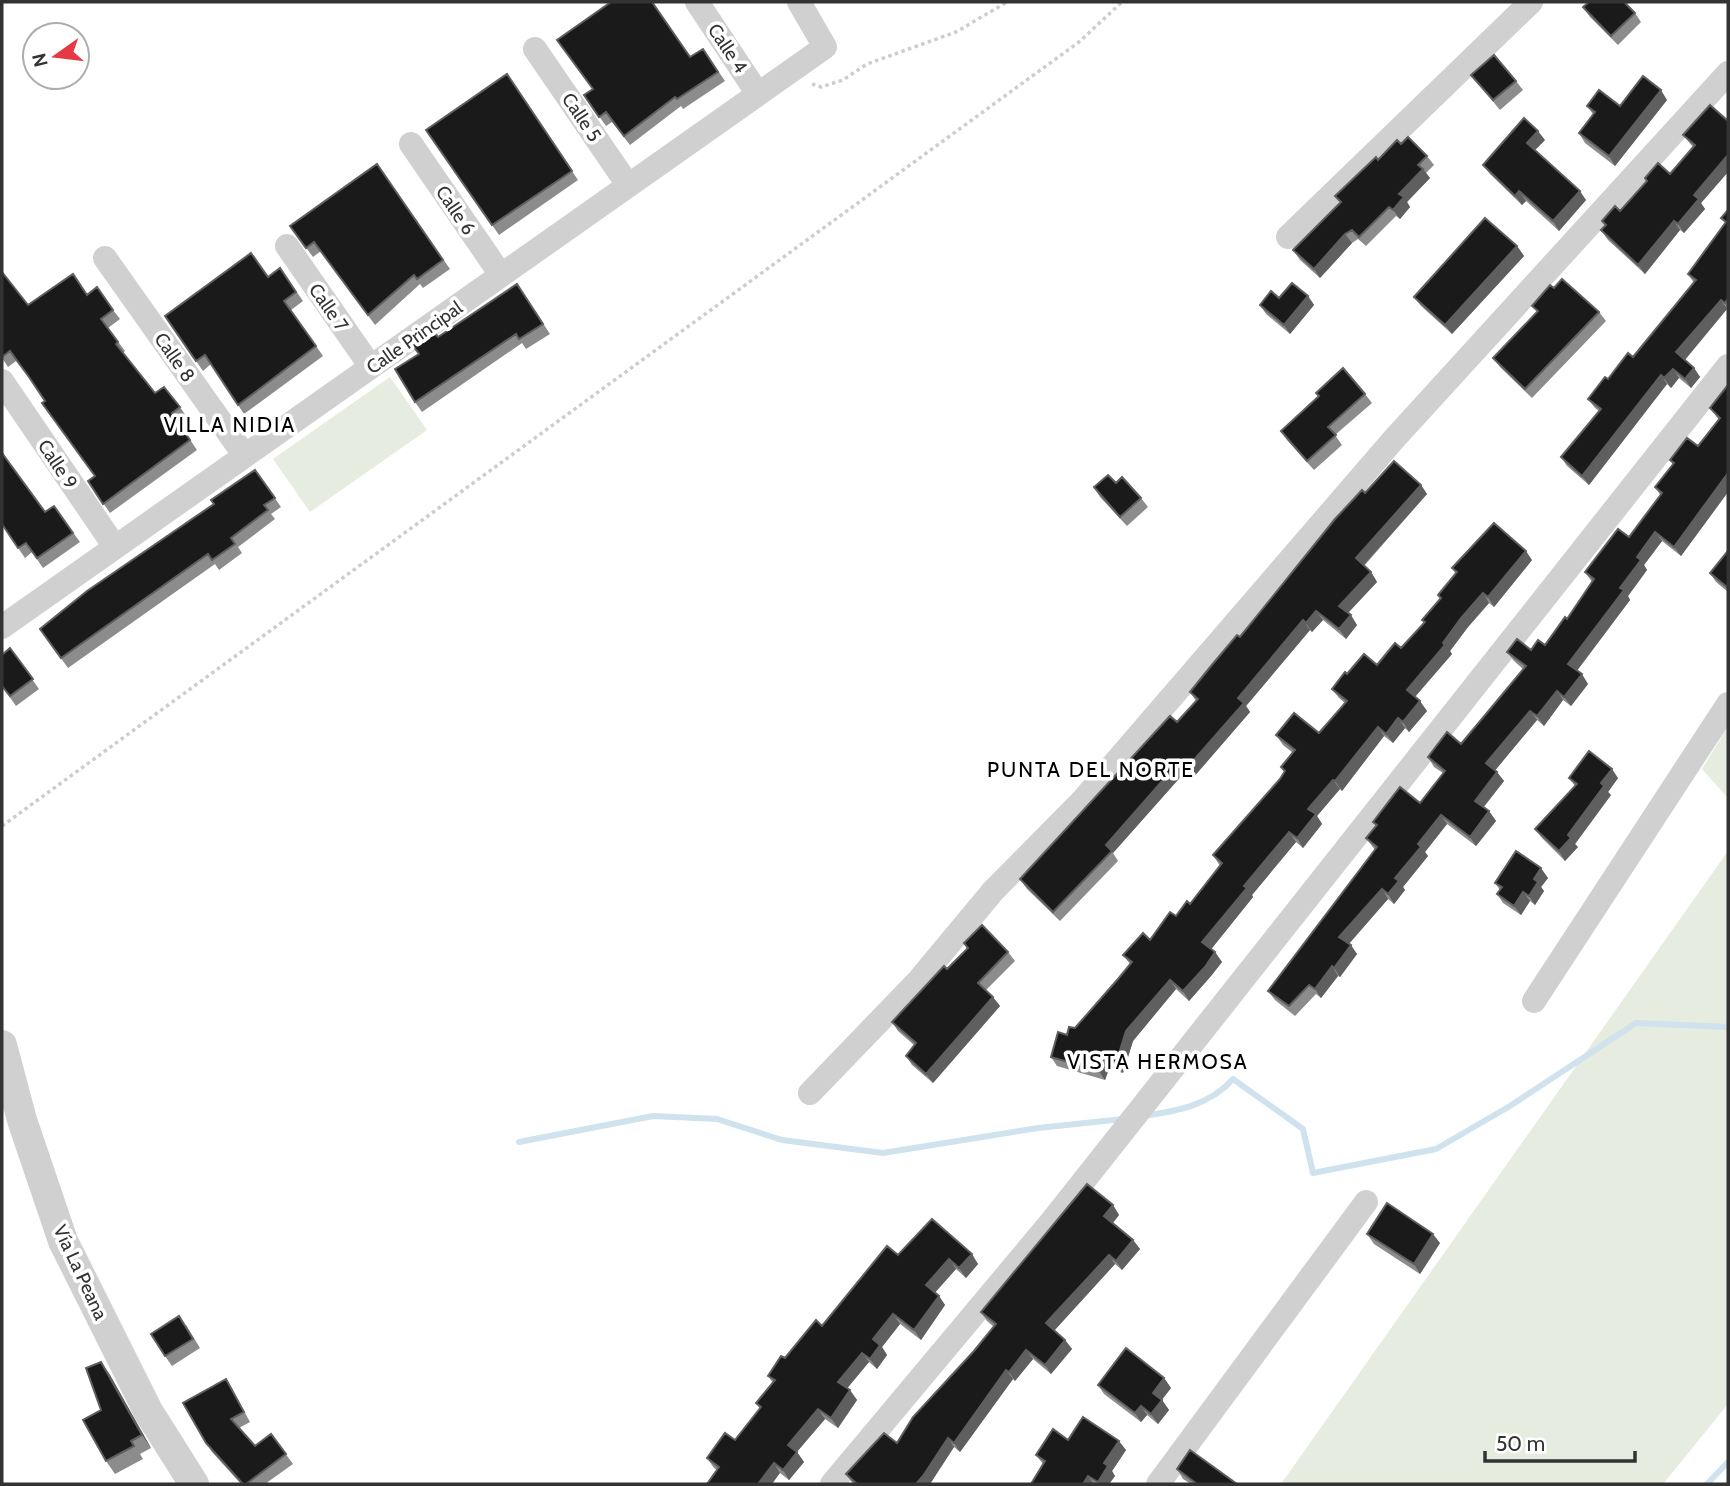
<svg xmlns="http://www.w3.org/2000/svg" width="1730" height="1486" viewBox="0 0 1730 1486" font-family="Cabin,sans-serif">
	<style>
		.green { fill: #e6ecdf }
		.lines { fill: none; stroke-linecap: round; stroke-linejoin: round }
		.stream { stroke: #cfe2ee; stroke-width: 6 }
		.path { stroke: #cdcdcd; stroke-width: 3.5; stroke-dasharray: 3.5 3.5; stroke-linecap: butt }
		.minor { stroke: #d0d0d0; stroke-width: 24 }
		.tertiary { stroke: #d0d0d0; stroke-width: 30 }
		.wall { fill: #8c8c8c }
		.shaded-wall { fill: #5f5f5f }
		.building { fill: #1a1a1a; stroke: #5f5f5f; stroke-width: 2 }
		.labels { text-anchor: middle; stroke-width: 7; stroke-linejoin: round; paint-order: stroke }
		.street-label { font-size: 19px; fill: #333; stroke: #fff }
		.neighbourhood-label { font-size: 21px; letter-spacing: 2px; fill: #000; stroke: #fff }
	</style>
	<rect width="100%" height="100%" fill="#fff"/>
	<path class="green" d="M390,377L427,430L310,512L273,459Z
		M1728,726V798L1702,769Z
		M1728,851V1404L1663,1484H1281Z"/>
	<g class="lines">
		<path class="stream" d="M1144,1116C1178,1111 1210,1105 1233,1079L1303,1129L1313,1173L1436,1149L1510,1106L1636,1023L1728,1027
			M519,1142L653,1116L717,1119L782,1140L883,1153L1038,1128L1123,1119
			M1707,1484L1728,1462"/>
		<path class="path" d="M812,84L821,87L843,80L867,64L956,32L1007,2
			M2,826L1079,42L1122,2"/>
		<path class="minor" d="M697,2L758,94
			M535,49L628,185
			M411,144L501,275
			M1288,237L1531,2
			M287,246L371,367
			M105,258L245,456
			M2,381L115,547
			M2,627L825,47L799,2
			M1534,1001L1728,704
			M810,1093L919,980L993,891L1082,801L1394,439L1728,73
			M832,1484L1052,1221L1728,366
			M1158,1484L1366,1202"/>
		<path class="tertiary" d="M2,1045L22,1120L63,1241L148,1411L194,1484"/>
	</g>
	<path class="wall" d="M1589,2H1629L1627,4L1635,13L1641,22L1618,45L1590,17L1583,7Z
		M703,49L725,81L683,109L681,106L630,145L612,122L606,126L584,95L690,57Z
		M507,74L578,180L499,235L426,130Z
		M1471,75L1516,81L1523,90L1500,110Z
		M1667,100L1615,166L1585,143L1579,133L1593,114L1587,106H1620Z
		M1728,121V172L1701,203L1705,209L1684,233L1680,230L1645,274L1608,240L1601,230L1605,225L1602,221L1620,211L1647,181L1645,178L1670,174L1693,147L1683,135Z
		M1545,140L1535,150L1586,200L1559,231L1526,201L1522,205L1490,174L1483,165Z
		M1401,144L1427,156L1434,165L1426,173L1430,178L1407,202L1410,207L1400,219L1396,216L1366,246L1358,239L1352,243L1320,278L1300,260L1293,250L1340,203L1335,196L1378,160Z
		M377,164L450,269L423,288L420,284L375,325L321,251L313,257L290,226Z
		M1728,210V310L1727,309L1685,360L1694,368L1700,377L1691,388L1679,378L1671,388L1667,384L1589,485L1567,466L1561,457L1599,411L1595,408L1588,399L1608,379L1633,357L1694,283L1688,274L1725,223L1721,218Z
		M1517,246L1524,256L1452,334L1421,306L1414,297Z
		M2,272L28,305L87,295L113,310L120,319L108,328L125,351L123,353L155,393L180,407L186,416L178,422L197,450L110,513L88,481L95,476L33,383L16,361L8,367L2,358Z
		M268,277L287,278L303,301L291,310L323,356L244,414L211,364L203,371L165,316Z
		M517,284L550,334L526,349L522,343L422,412L415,402L438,337Z
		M1308,296L1314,305L1290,334L1266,314L1260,305L1279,298Z
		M1532,306L1599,312L1606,321L1532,398L1500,367L1493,358L1537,312Z
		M1728,385V492L1681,556L1662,541L1644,565L1647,570L1628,596L1630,600L1577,671L1588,684L1571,706L1563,700L1544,726L1537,720L1495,770L1504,781L1484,807L1489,811L1496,821L1476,846L1447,824L1425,852L1428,856L1403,887L1405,890L1394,904L1388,899L1349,944L1357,954L1340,977L1338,976L1321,998L1316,994L1295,1016L1275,1000L1268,991L1375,850L1366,838L1376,826L1373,822L1420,803L1443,773L1434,767L1428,757L1461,744L1523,669L1514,661L1507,652L1531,650L1545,645L1567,619L1592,582L1585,572L1629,537L1661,496L1655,487L1673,465L1670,460L1698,446L1719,420L1710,408Z
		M1316,393L1365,394L1372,403L1335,435L1342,445L1314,470L1287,440L1281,431L1319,397Z
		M255,470L281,507L271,514L275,519L238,547L242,553L219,570L215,564L68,668L40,629L214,504Z
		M1116,483L1141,498L1148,507L1127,526L1100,497L1094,487Z
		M1421,485L1427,494L1364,566L1371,572L1377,582L1348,613L1357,625L1346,639L1323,620L1312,632L1310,630L1246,706L1250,712L1192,779L1184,773L1113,853L1118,861L1060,921L1027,889L1020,879L1177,722L1196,701L1190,692L1365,493Z
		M54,506L80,542L43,568L32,552L25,558L2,524L45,512Z
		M1728,553V592L1716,582L1710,573Z
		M1532,560L1494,607L1489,603L1468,627L1450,651L1452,654L1415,697L1427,711L1409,732L1405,728L1393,743L1384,736L1342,791L1340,789L1317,816L1322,824L1303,848L1296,842L1252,895L1253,897L1211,949L1215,952L1222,962L1211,976L1189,1001L1176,989L1133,1041L1123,1073L1109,1069L1105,1080L1057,1066L1051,1057L1067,1035L1075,1028L1130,964L1123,955L1150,940L1176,916L1190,904L1220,866L1213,855L1280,779L1284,772L1281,767L1293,753L1283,745L1276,735L1319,733L1345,703L1339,698L1332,689L1347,674L1377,665L1401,648L1424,623L1422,620L1440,598L1438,595L1456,574L1452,568Z
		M10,648L39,689L16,706L2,686Z
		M1569,778H1618L1608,792L1611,795L1575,844L1578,847L1565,861L1542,838L1535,829L1575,786Z
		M1548,878L1541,887L1544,891L1535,905L1530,901L1521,915L1503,903L1497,894L1500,890L1495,883Z
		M964,943L1008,952L1015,961L986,990L1000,1006L933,1083L912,1065L906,1056L914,1045L898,1031L892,1022L967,949Z
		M1113,1205L1119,1215L1113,1223L1133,1240L1140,1249L1122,1270L1115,1264L1054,1331L1065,1340L1072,1349L1051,1374L1033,1359L1015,1381L1013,1379L960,1452L954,1447L930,1484H853L846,1474L897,1443L994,1327L987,1321L981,1312Z
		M932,1219L978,1264L966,1278L956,1269L935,1292L939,1296L945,1305L921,1340L900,1324L882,1347L887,1355L877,1369L869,1362L847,1388L857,1400L838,1428L825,1419L797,1452L804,1462L789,1480L780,1473L717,1470L714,1468L707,1458L735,1440L760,1409L756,1403L773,1383L768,1376L785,1358L822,1326L898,1255Z
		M1367,1234L1440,1243L1420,1274L1374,1244Z
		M186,1325L200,1348L172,1366L165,1356Z
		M101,1362L110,1375L151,1448L140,1454L143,1459L115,1474L106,1461L101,1410Z
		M1164,1378L1171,1388L1162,1400L1169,1410L1158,1424L1147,1415L1141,1422L1104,1394L1098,1385Z
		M232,1389L250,1422L239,1428L255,1446L271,1434L293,1464L265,1484H241L212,1452L206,1443Z
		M1068,1440L1126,1450L1112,1471L1115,1476L1109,1484H1031L1043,1464L1036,1455Z
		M1177,1469L1237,1484H1191L1183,1479Z"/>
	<path class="shaded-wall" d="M1661,90L1667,100L1615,166L1609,156Z
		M1538,131L1545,140L1533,152L1527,143Z
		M1728,155V172L1701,203L1705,209L1684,233L1678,224L1694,195Z
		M1423,169L1430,178L1407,202L1410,207L1400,219L1393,210L1399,194Z
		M1519,191L1526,201L1522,205L1515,196Z
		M1580,191L1586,200L1559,231L1553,221Z
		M1674,221L1680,230L1645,274L1638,265Z
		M1345,234L1352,243L1320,278L1314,269Z
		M1517,246L1524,256L1452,334L1445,325Z
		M1308,296L1314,305L1290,334L1284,325Z
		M1721,300L1727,309L1683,362L1676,352Z
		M1694,368L1700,377L1691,388L1685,379Z
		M1673,369L1679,378L1671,388L1664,378Z
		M1661,375L1667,384L1589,485L1582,476Z
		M1728,473V492L1681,556L1674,547Z
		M1421,485L1427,494L1362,567L1356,558Z
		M1655,532L1662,541L1644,565L1647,570L1628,596L1630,600L1575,673L1568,664L1620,588L1637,557Z
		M1526,551L1532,560L1494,607L1488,597Z
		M1371,572L1377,582L1346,615L1339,606Z
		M1483,593L1489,603L1468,627L1450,651L1452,654L1413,699L1407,690L1461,618Z
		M1316,611L1323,620L1312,632L1306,623Z
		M1351,615L1357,625L1346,639L1339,629Z
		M1303,620L1310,630L1246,706L1250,712L1192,779L1185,770L1238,698Z
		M1582,674L1588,684L1571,706L1564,697Z
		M1557,691L1563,700L1544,726L1537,716Z
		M1420,701L1427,711L1409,732L1403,722Z
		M1530,711L1537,720L1493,773L1486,763Z
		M1398,718L1405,728L1393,743L1386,734Z
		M1378,727L1384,736L1342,791L1335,781Z
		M1178,763L1184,773L1113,853L1106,845Z
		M1612,769L1618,778L1608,792L1611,795L1575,844L1578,847L1565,861L1559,851L1601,783Z
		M1497,772L1504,781L1481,810L1475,801Z
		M1333,780L1340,789L1317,816L1322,824L1303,848L1297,838L1308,809Z
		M1489,811L1496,821L1476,846L1470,837Z
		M1441,815L1447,824L1425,852L1428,856L1403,887L1405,890L1394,904L1388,894L1395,878L1418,844Z
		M1289,832L1296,842L1252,895L1253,897L1209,952L1202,942L1244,886Z
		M1541,868L1548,878L1541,887L1544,891L1535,905L1529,896L1534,879Z
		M1382,889L1388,899L1346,947L1339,937Z
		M1523,892L1530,901L1521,915L1514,906Z
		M1351,945L1357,954L1340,977L1334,968Z
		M1215,952L1222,962L1211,976L1189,1001L1183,991Z
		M1332,966L1338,976L1321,998L1315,989Z
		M1170,980L1176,989L1133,1041L1123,1073L1116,1063L1126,1031Z
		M993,997L1000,1006L933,1083L926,1074Z
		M1102,1059L1109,1069L1105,1080L1099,1071Z
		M1113,1205L1119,1215L1111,1225L1104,1216Z
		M1433,1234L1440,1243L1420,1274L1414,1264Z
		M1133,1240L1140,1249L1122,1270L1116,1261Z
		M972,1254L978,1264L966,1278L959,1268Z
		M1109,1255L1115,1264L1052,1333L1046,1323Z
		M949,1259L956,1269L933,1295L926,1285Z
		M939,1296L945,1305L921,1340L914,1330Z
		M893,1314L900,1324L882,1347L887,1355L877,1369L870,1359L873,1339Z
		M1065,1340L1072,1349L1051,1374L1045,1365Z
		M1026,1350L1033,1359L1015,1381L1009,1372Z
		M862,1353L869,1362L845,1391L838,1382Z
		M101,1362L110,1375L151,1448L142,1435Z
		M1006,1370L1013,1379L960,1452L954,1443Z
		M1164,1378L1171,1388L1159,1403L1153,1393Z
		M850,1390L857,1400L838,1428L831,1418Z
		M1162,1400L1169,1410L1158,1424L1151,1414Z
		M1141,1406L1147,1415L1141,1422L1135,1413Z
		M818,1409L825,1419L795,1454L788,1445Z
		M948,1438L954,1447L930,1484H916Z
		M1119,1441L1126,1450L1112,1471L1115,1476L1109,1484H1099L1098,1482L1104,1463Z
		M797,1452L804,1462L789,1480L783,1470Z
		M774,1463L780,1473L772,1484H758Z
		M1088,1476L1094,1484H1083Z"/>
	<path class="building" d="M611,2H652L690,57L703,49L718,72L677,99L675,97L624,136L606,112L599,117L584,95L593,89L557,40Z
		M1589,2H1624L1635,13L1611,36L1583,7Z
		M1494,55L1516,81L1493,100L1471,75Z
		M507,74L572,171L492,225L426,130Z
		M1643,76L1661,90L1609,156L1579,133L1595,112L1587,106L1599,90L1620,106Z
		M1710,105L1728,121V155L1694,195L1699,199L1678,224L1674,221L1638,265L1601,230L1606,225L1602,221L1615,206L1620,211L1647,181L1645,178L1658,163L1670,174L1695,145L1683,135Z
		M1524,118L1538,131L1527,143L1580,191L1553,221L1519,191L1515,196L1483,165Z
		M1408,137L1427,156L1418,165L1423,169L1399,194L1404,197L1393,210L1389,207L1359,237L1352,230L1345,234L1314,269L1293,250L1341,202L1335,196L1376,157L1378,160L1397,140L1401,144Z
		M377,164L443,260L417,279L414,275L368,315L314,242L306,248L290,226Z
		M1728,210V298L1725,303L1721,300L1676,352L1694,368L1685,379L1673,369L1664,378L1661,375L1582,476L1561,457L1601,409L1588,399L1605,377L1608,379L1628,353L1633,357L1696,280L1688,274L1726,222L1721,218Z
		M1485,218L1517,246L1445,325L1414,297Z
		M251,253L268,277L280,268L296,292L284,301L316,346L238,405L205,355L196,361L165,316Z
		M2,272L28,305L73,274L87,295L97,287L113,310L101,319L118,342L116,344L155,393L164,387L180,407L172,413L190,440L103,504L88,481L95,476L42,403L45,401L29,377L10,351L2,357Z
		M1562,279L1599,312L1525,389L1493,358L1538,311L1532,306L1550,285L1554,288Z
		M1292,283L1308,296L1284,325L1260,305L1271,291L1279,298Z
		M517,284L543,324L519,339L516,334L415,402L395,369L419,354L411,343L431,329L438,337Z
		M1343,368L1365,394L1328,427L1336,435L1307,461L1281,431L1319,396L1316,393Z
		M1728,385V473L1674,547L1655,532L1637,557L1641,560L1620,588L1624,590L1568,664L1582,674L1564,697L1557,691L1537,716L1530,711L1486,763L1497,772L1475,801L1489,811L1470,837L1441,815L1418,844L1421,847L1395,878L1399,881L1388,894L1382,889L1339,937L1351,945L1334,968L1332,966L1315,989L1309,985L1289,1006L1268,991L1377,847L1366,838L1377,825L1373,822L1400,787L1420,803L1445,771L1428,757L1447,732L1461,744L1526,666L1507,652L1517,639L1531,650L1538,640L1545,645L1565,617L1567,619L1594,579L1585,572L1618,529L1629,537L1662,493L1655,487L1674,463L1670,460L1687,438L1698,446L1720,418L1710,408Z
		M2,453L45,512L54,506L73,533L37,558L26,543L18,548L2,524Z
		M1394,461L1421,485L1356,558L1371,572L1339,606L1351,615L1339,629L1316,611L1306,623L1303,620L1238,698L1244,703L1185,770L1178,763L1106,845L1112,851L1053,912L1020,879L1170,716L1177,722L1198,699L1190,692L1211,666L1237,635L1240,637L1335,519L1362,490L1365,493Z
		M255,470L275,498L264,505L268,510L231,538L235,544L212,560L208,554L61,658L40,629L87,591L214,504L211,500Z
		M1108,475L1116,483L1122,477L1141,498L1120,517L1094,487Z
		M1494,523L1526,551L1488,597L1483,593L1461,618L1443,643L1445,645L1407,690L1420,701L1403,722L1398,718L1386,734L1378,727L1335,781L1333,780L1308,809L1316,814L1297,838L1289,832L1244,886L1247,888L1202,942L1215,952L1205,967L1183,991L1170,980L1126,1031L1116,1063L1102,1059L1099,1071L1051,1057L1058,1032L1067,1035L1069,1027L1075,1028L1118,979L1132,962L1123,955L1143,933L1150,940L1170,912L1176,916L1187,901L1190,904L1222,863L1213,855L1280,779L1285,771L1281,767L1295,750L1276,735L1294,713L1319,733L1347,701L1332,689L1345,672L1347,674L1364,654L1377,665L1395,643L1401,648L1425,622L1422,620L1441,598L1438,595L1457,572L1452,568Z
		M1727,552L1728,553V588L1710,573Z
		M10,648L33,679L10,696L2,686V655Z
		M1589,751L1612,769L1601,783L1604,786L1568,835L1571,838L1559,851L1535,829L1577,784L1569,778Z
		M1516,851L1541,868L1534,879L1538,882L1529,896L1523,892L1514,906L1497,894L1502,887L1495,883Z
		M982,925L1008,952L978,983L993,997L926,1074L906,1056L916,1043L892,1022L944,966L947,969L968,948L964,943Z
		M1087,1184L1113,1205L1104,1216L1133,1240L1116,1261L1109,1255L1046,1323L1065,1340L1045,1365L1026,1350L1009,1372L1006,1370L954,1443L948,1438L923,1476L916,1484H857L846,1474L884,1433L897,1443L913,1417L974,1351L996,1324L981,1312Z
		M1387,1203L1433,1234L1414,1264L1367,1234Z
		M932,1219L972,1254L959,1268L949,1259L926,1285L939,1296L914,1330L893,1314L873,1339L880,1345L870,1359L862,1353L838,1382L850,1390L831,1418L818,1409L788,1445L797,1452L783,1470L774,1463L758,1484H707L719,1467L707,1458L725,1433L735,1440L761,1407L756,1403L775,1380L768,1376L781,1356L785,1358L816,1320L822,1326L887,1246L898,1255Z
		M179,1316L193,1339L165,1356L151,1334Z
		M1126,1348L1164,1378L1153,1393L1162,1400L1151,1414L1141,1406L1135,1413L1098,1385Z
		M101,1362L142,1435L131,1441L134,1446L106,1461L83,1420L101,1410L86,1368Z
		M226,1379L244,1412L231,1419L255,1446L271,1434L286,1454L246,1484H243L206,1443L183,1403Z
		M1083,1417L1119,1441L1104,1463L1108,1466L1098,1482L1088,1476L1083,1484H1031L1045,1461L1036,1455L1053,1429L1068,1440Z
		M1190,1450L1237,1484H1197L1177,1469Z"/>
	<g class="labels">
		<g class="street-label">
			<text transform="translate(728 48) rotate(56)" y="7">Calle 4</text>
			<text transform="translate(582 117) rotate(56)" y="7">Calle 5</text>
			<text transform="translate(456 210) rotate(56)" y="7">Calle 6</text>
			<text transform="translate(329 307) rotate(55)" y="7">Calle 7</text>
			<text transform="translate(414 337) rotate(-35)" y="7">Calle Principal</text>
			<text transform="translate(175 357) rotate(55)" y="7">Calle 8</text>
			<text transform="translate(58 464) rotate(56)" y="7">Calle 9</text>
			<text transform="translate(81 1272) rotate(65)" y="7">Vía La Peana</text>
		</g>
		<g class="neighbourhood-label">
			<text x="230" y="432">VILLA NIDIA</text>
			<text x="1091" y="777">PUNTA DEL NORTE</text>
			<text x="1158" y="1069">VISTA HERMOSA</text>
		</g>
	</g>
	<rect width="1730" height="1486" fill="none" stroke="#333333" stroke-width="7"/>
	<g transform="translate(56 56) rotate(256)"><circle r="33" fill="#ffffff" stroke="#adadad" stroke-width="2"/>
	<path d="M0-5L12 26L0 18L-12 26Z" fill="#e63946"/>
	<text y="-10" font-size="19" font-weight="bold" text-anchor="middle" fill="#333333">N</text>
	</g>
	<path d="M1485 1451v10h150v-10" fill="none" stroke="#333333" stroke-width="3.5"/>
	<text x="1496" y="1451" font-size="21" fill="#333333" stroke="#ffffff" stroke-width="5" paint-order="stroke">50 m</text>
</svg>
